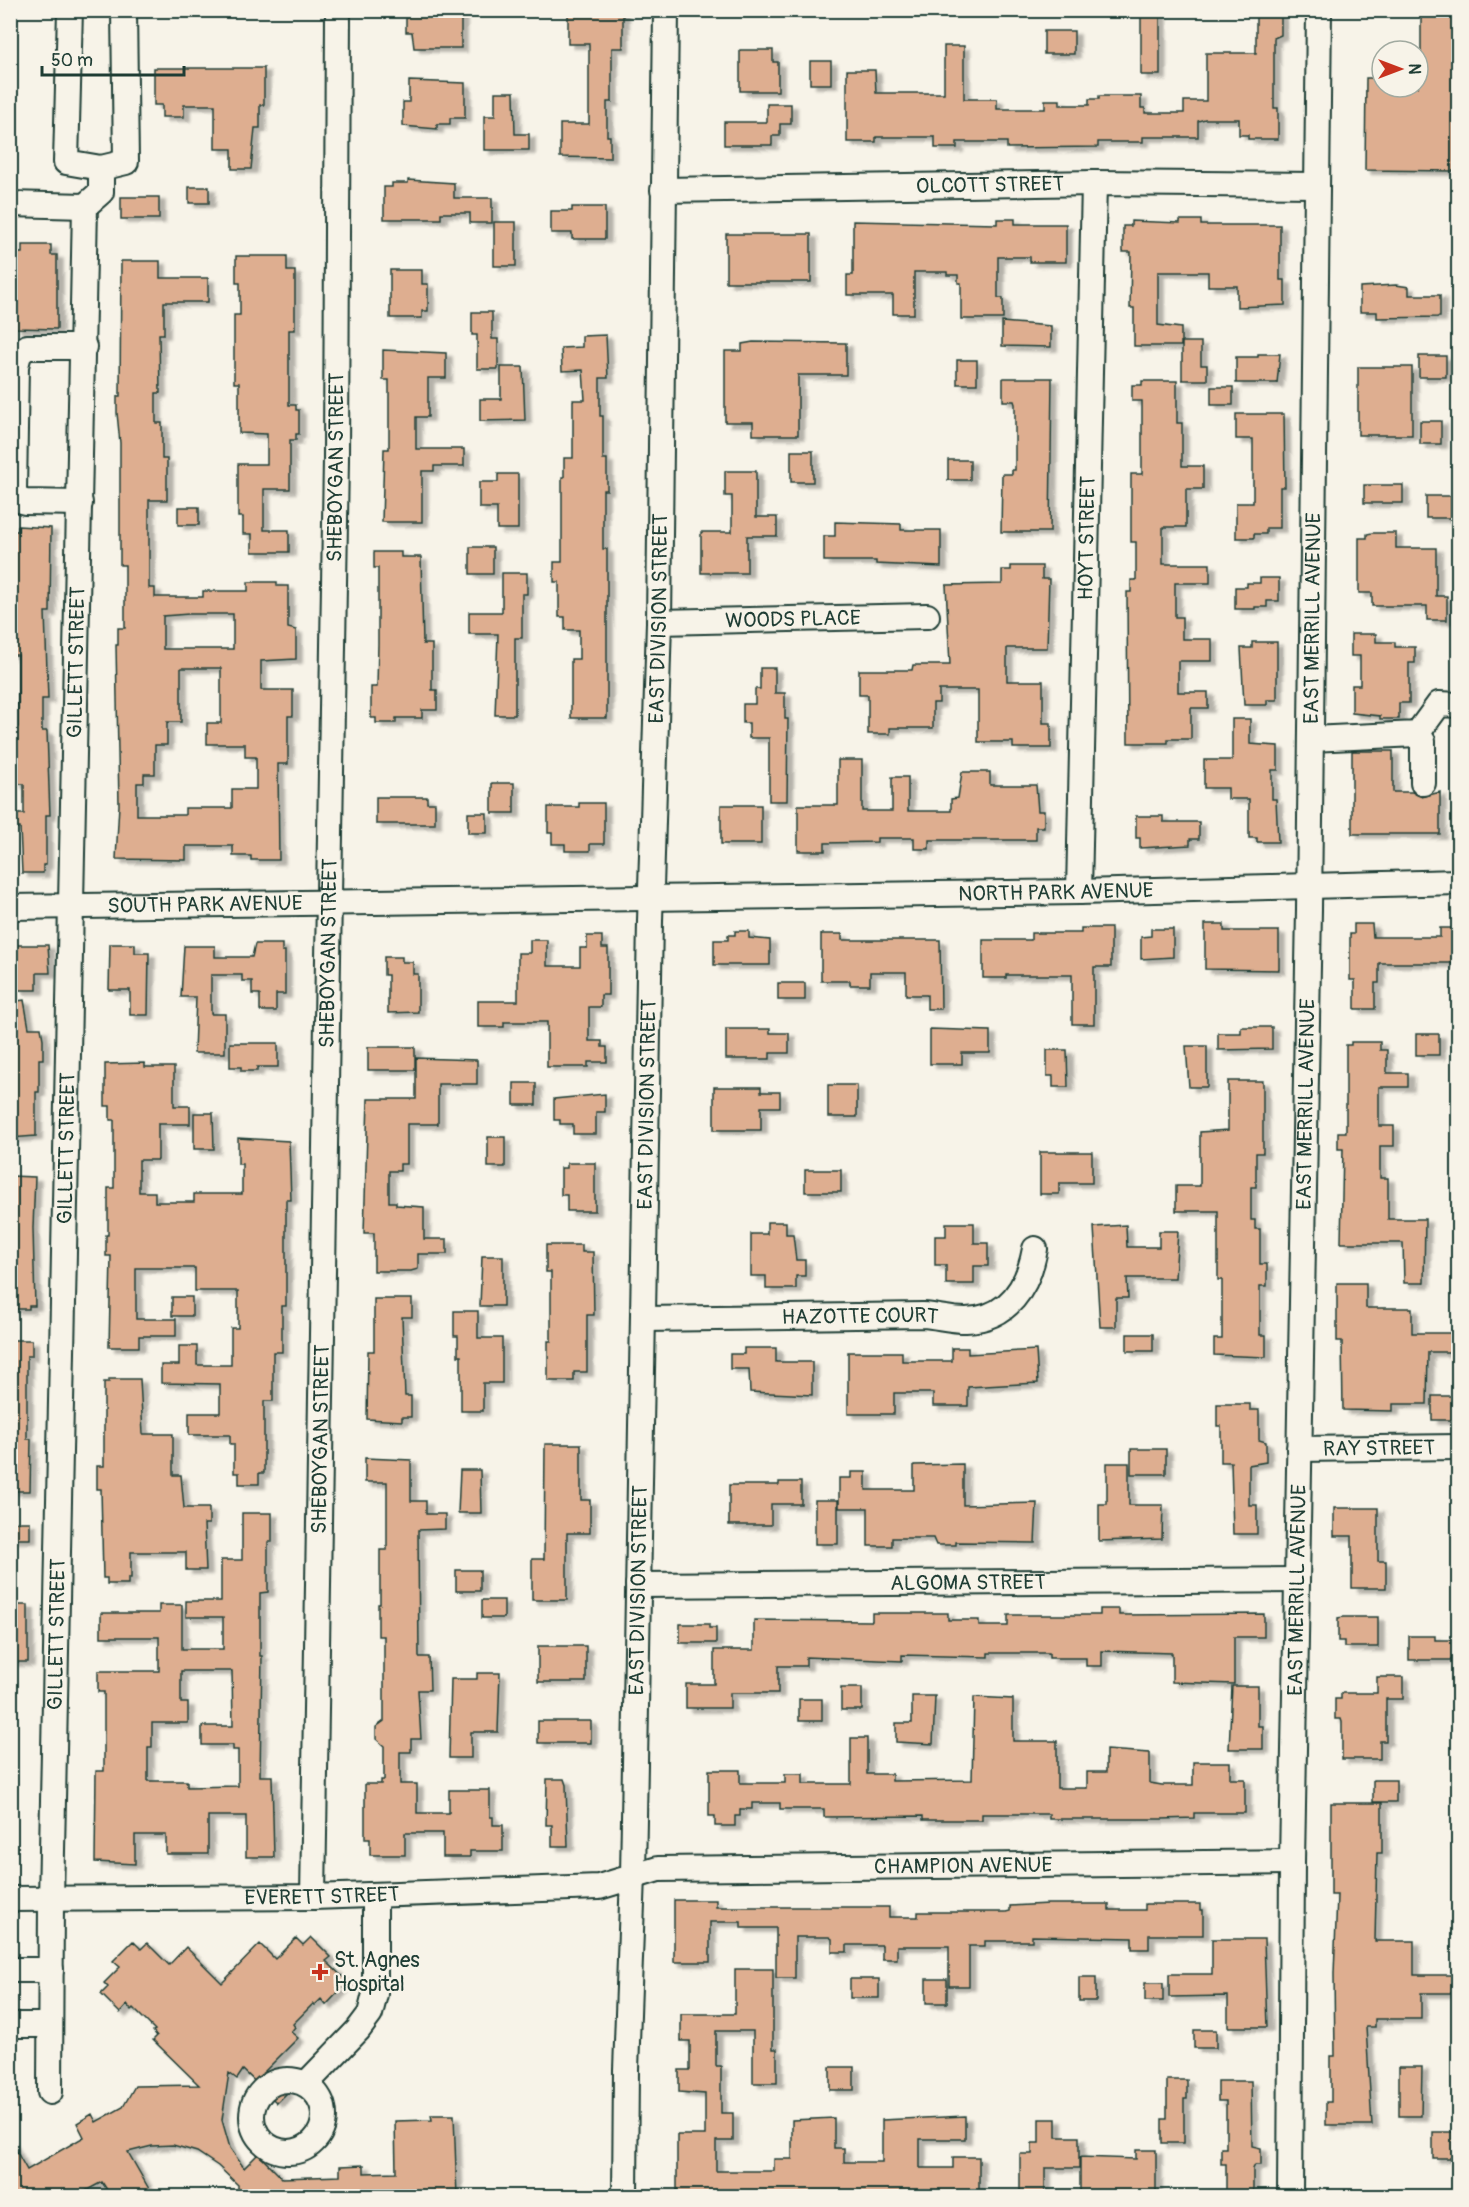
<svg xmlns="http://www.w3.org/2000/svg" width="1469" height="2207" viewBox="0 0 1469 2207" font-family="Pangolin,sans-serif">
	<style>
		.building { fill: #deae90; stroke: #1f3d34; stroke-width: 1.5; fill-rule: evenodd; filter: url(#shadow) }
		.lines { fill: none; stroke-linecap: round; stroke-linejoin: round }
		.minor-casing { stroke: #1f3d34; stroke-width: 28 }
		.minor { stroke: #f7f3e8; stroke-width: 24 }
		.poi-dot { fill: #c8321e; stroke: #f7f3e8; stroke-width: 2 }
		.labels { text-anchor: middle; stroke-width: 5; stroke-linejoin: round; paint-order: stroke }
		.street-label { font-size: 21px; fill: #1f3d34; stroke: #f7f3e8 }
		.poi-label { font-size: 21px; fill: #1f3d34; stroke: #f7f3e8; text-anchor: start }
	</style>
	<defs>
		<filter id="shadow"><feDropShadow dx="6" dy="4" stdDeviation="1.5" flood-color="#0004"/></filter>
	</defs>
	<rect width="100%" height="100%" fill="#f7f3e8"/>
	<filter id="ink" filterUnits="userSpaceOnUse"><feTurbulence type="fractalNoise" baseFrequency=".0167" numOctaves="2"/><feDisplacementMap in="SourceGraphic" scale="12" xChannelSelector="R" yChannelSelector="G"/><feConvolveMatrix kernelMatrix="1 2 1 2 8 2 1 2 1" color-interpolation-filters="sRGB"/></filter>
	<g filter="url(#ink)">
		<path class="building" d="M406,10H461V48H414L412,32H406Z
			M568,10H623V48H612V102H607V136H610V158L560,157V124H589V44H568Z
			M1141,10H1160V75H1141Z
			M1256,10H1279L1281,18V35L1274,38V108H1278V139H1248V135H1239V119H1205L1198,121V137H1143V142H1098V147L1007,148V142H957V148H935V137H876V142H847V70H875L876,93H944V46H964V99H997V109H1045V100H1060V105H1089V99H1099V96H1141V108H1145V113H1184V101H1206V53H1256Z
			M1421,10H1458V129H1456L1455,171L1365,170L1366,78H1382V87H1418V79H1421Z
			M1044,31H1074V54H1044Z
			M740,50H773V62H778V91H740Z
			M810,61H831V84H810Z
			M154,68H264V105H260V128H255L251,169H232V149H215V105H184V117H162V105H154Z
			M409,81L465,83V118H450V124H437V129L403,126V102H409Z
			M495,92H514L515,134H529V150H484V116H495Z
			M767,104H791V124H780V136H772V145H724V122H767Z
			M408,180L454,183V198H492V223H470V213H441V219H384V187H392V183H408Z
			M189,187H209V203H189Z
			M121,197H159V219H121Z
			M572,207H605V239H572V233H551V211H572Z
			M997,219H1015V224H1066V262H1030V257H998V298H1003V319H961V283H958V275H947V272H914V314H893V295H847V275H853V221L997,224Z
			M1180,220H1201V225H1280V280H1285V305L1237,307V286H1208V272H1158V325L1181,328V346H1134V308H1130L1131,252H1123V226H1131V221L1180,223Z
			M494,222H516V266H494Z
			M726,234H811V282H726Z
			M22,245H51V255H57V329L15,328L16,253H22Z
			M236,256H287V271H295V330H289V405H296V410H299V434H296V440H290V489H264V530H289V552H252V534H243V517H238V464H267V434L239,433V383H234V315H240V283H236Z
			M121,261H160V278H208V302H164V334H159L160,393H156V423H162V459H167V500H149V588H155V597H203V591H248V582H277V586H288V628L296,630V659L261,661V690H293V716H288V764H278L279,860H251V856H233V846H186V860L116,859L119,805L116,645H118V628H125V565H120V443L117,413V396H120ZM189,614H233V649H163V616ZM181,668H221V723H207V744H245V757H256V789H232V808H185V815H137V783H144V774H155V745H167V722H181Z
			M390,270H422V284H428V311H422V318H390Z
			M1396,285L1409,287V295H1440V317L1377,318V312H1360V287Z
			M472,312H492V339H498V369H477V335H472Z
			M1002,322L1051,326V347L1002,346Z
			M606,335L608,378H600V416H603V459H607V490H603V549H607V718H571V659H579V630H565V617H559V582H554V562H562V477H564V458H573V400H585L583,370L562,371L561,348L582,347V336Z
			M753,342L846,343V375H798V435H753V422H725V351H742V344Z
			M1182,342H1201V365H1207V380H1182Z
			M383,350L446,353V378H428V417H416V449H464V466H434V471H422V522H382L384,449H389V380H383Z
			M1258,354H1280L1277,383H1236V357H1258Z
			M1419,356H1446V377H1419Z
			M957,360H977V384H957Z
			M501,367H523L525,420L480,421V399H501Z
			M1358,367H1412V435H1358Z
			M1003,378H1052L1050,532H1001L1002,474H1012V470H1015V404L1014,401H1003Z
			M1142,381H1177V423H1182V466H1203V489H1186V527H1163V564H1210V583H1175V617H1182V639H1212V661H1178V692H1208V708H1191V739H1168V743H1128L1127,592H1131V580H1136V542H1131V474H1142V401H1132V385H1142Z
			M1211,387H1233V405H1211Z
			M1236,414H1284L1285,487H1280V528H1266V534H1254V538H1236V503H1253V439H1236Z
			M1420,421H1441V444H1420Z
			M791,451H813V482H791Z
			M948,460H970V480H948Z
			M725,471H756V517H777V536H747V573H701V532H732V496H725Z
			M498,474H518V529H497V508H479V482H498Z
			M1364,485H1403V503H1364Z
			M1426,496H1451V518H1426Z
			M178,507H199V525H178Z
			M835,522L901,524V530H941V567L876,564V561H824V536H835Z
			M18,526L51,528L50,612H45L48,699H42V731H47L50,815H46V865H43V873H22L20,828H13V814H24V784H16L15,773H10V727H18V655H10L12,531H18Z
			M1372,533H1396V548H1436V596H1447V620H1427V606H1372V593H1359V538H1367V534Z
			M470,547H493V574H470Z
			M374,552H401V557H421L423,644H432V690H437V710H422V718H396V723H376V718H371V687H377L378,644V568H374Z
			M1011,566H1042V579H1049L1047,648H1007V681H1043V723H1051V748H1013V742H978V690H939V703H933V728H890V734H868V695H859V670H912L913,665H950L946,585L1002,584V570H1011Z
			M502,573H527V594H522V638H515V715H495L498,634H469V612H502Z
			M1260,578H1279V601H1267V607H1255V609H1235V587H1247V583H1260Z
			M1351,634H1376V642H1395V647H1415V663H1409V703H1399V719H1380V716L1352,713V685H1360V656H1351Z
			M1252,642H1277V700H1267V705H1244L1241,648H1252Z
			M760,668H775V693H785V719H788L787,801H769V738H749V723H743V704H755V689H760Z
			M1232,719H1250V744L1278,746V770H1272V799H1276L1278,842H1257V838H1249V799H1228V788H1204V760H1232Z
			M1352,751H1393V792H1412L1422,797L1440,792V834H1352Z
			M838,760H862V811H892V777H908V811H951V799L958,798L962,772H990V785H1036L1038,811H1044V827H1036V840H929V849H914V838H877V842L825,843V851H798V805H838Z
			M492,783H514V813H492Z
			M376,797H427V803H435V824H376Z
			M579,803H604V844H590V851H565V844H552V833H548V807H579Z
			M721,805H761V844H721Z
			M468,813H487V833H468Z
			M1136,816H1163V822H1199V839H1190V845L1140,848V838H1136Z
			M1205,924H1224V931H1279V970L1205,969Z
			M1354,924H1372L1373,937H1440V928H1458V963H1379V983H1375V1009H1355V980H1350V934H1354Z
			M1081,928H1111V967H1094V1024H1072V975H1006V978H983V940H1031V933H1081Z
			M1151,929H1173V957L1141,959V937L1151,936Z
			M735,931H749V938L770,940V965H714V940H728V935H735Z
			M821,934H842V940H940L941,1009H927V995H906V972H870V985H850V981H821Z
			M587,936H602V948H608V995H601V1007H589V1041H602V1047H607V1062H588V1067H547V1022H504V1027H478V1001H518V953H530V940H547V966H580V948H587Z
			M110,944H135V953H149L148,1015H130V990H109Z
			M255,944H282V951H285V994H276V1011H260V994H252V981H242V975H211V1014H225V1053H194L196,997H181L184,946H215V957H252Z
			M16,945H48L50,973H37V990H18Z
			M384,957H402V962H413V974H418V1012L388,1013V975H384Z
			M778,983H805V1000H778Z
			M24,1000L29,1028H41L43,1039V1059H39V1092H36V1136L10,1138V1002Z
			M1241,1027H1272V1049L1218,1050V1033H1241Z
			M726,1029H770V1033H789V1053H770V1059H726Z
			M930,1029L990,1031V1053H962V1064H930Z
			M1416,1034H1439V1055H1416Z
			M1351,1042H1380V1050H1387V1073H1408V1087H1379V1126H1394V1146H1380V1178H1388V1219H1425L1424,1283H1404L1403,1243H1341L1343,1149H1338V1132H1346V1045H1351Z
			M230,1043H278V1067H257V1071H241V1067H230Z
			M1186,1046H1207V1087H1189Z
			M368,1047H415V1070H368Z
			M1047,1050H1067L1068,1087H1053V1076H1047Z
			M416,1058L477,1060V1084H438V1124H407V1164H400V1171H389V1202H396V1205L424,1207V1239H447V1254H418V1269L411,1271H374V1233H364L368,1099H416Z
			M145,1063V1067H174V1106H190V1124H158V1160H139V1192H155V1202H194V1194H242V1164H238V1138L289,1141L291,1200H286V1306H282V1352H273V1401H264V1473H259V1484H239V1473H234V1444H230V1435H189V1413H220V1384L161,1383V1365H179V1346H197V1365H231V1328H238V1291H195V1268H136V1319H176V1336H139V1347H109L111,1256H106V1235H108V1188H114V1120H110V1106H105V1064Z
			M1228,1081H1263V1153H1256V1187H1251V1220H1255V1229H1260V1264H1267V1286H1260V1335H1266V1357L1214,1355V1339H1222V1280H1218V1211H1176V1186H1200V1132L1228,1130Z
			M514,1083H536V1105H514Z
			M828,1085H857V1117H828Z
			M714,1087H761V1092H780V1107H761V1130H714Z
			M605,1094V1112H596V1134H573V1124H560V1120H554V1099Z
			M194,1113H213L214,1149H194Z
			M488,1137H505V1167H488Z
			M1040,1152H1092V1183H1059V1194H1040Z
			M567,1163H595V1211H567V1195H561V1168H567Z
			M805,1170H841V1192H805Z
			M11,1176L35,1177L33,1228L35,1306H29V1309H10Z
			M767,1222H786V1234H793L796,1260H805V1276H796V1289H766V1276H751V1234H767Z
			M946,1223H974V1243H988V1266H974V1284H946V1265H935V1236H946Z
			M1126,1225L1127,1247H1159V1231H1178L1175,1278H1127L1128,1298H1116V1327H1100L1094,1227Z
			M546,1245H582V1252H593L594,1315H587V1372H574V1381H548V1341H551V1272H546Z
			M482,1256H503V1306H480Z
			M1337,1283H1366V1308H1412V1333H1457V1352H1428L1427,1404H1393V1411L1343,1410L1342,1341H1337Z
			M172,1297H192V1316H172Z
			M374,1299H412V1317H402L405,1396H411V1417H402V1421L367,1419L368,1351H374Z
			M454,1311H478V1338H502V1383H483V1411H461V1356H458V1336H454Z
			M1127,1334H1153V1351H1127Z
			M10,1340H32V1356H27V1439H31L30,1491H10Z
			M744,1348H776V1362H812V1395L750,1392L749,1369H730V1354H744Z
			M952,1348H968V1354L1036,1350L1038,1383L968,1387V1406H933V1393H894V1414H848V1352H902V1361H952Z
			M109,1379H140L143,1434H173V1475H181L184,1508H209V1524H204L206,1570H186V1552H131V1578H128V1584H107V1578H103L101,1489H97V1466H104V1382H109Z
			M1432,1396H1454V1420H1432Z
			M1217,1404H1250V1410H1259V1440L1266,1442V1462L1249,1465V1505H1257V1534H1233L1231,1462H1221V1426H1217Z
			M545,1444H581V1500H590V1533H567V1600H532V1559H544Z
			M1131,1449H1166V1474H1131Z
			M365,1458L411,1460V1501H426V1514H445V1529L418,1530L419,1657H429L430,1690H418L421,1739H411V1752H400V1784H417V1813H449V1790H490V1817H493V1825H503V1851H470V1857H443V1833H405V1855H370V1839H365V1784H381V1780H384V1746L376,1739V1727L384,1721V1636H378V1604H380V1550H387V1482H365Z
			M1107,1463H1129V1505H1163L1162,1539L1099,1541V1504H1107Z
			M963,1464V1505L1037,1503L1035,1543L956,1542V1545H936L933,1538H892V1546H868V1508H839V1478H851V1472H866V1490H914V1465Z
			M460,1470H480L481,1513H458Z
			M779,1482H801V1504H771V1525H729V1485H779Z
			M815,1500H838V1544H815Z
			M1334,1508H1378V1561H1386V1588H1352V1536H1334Z
			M242,1513H272V1542H268V1592L260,1593V1656H262L260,1776H272L274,1857H246V1816H208V1854H166V1835H135V1864L95,1862L96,1771H104V1692H98V1671H159V1637H101V1613H159V1605H182V1649H223V1617H186V1601H221V1560H242ZM181,1671H232L233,1726H202V1745H233V1750H238V1786L187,1787V1781H148V1747H152V1723H188V1703H181Z
			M10,1522H30V1539H10Z
			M456,1570H480V1591H456Z
			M482,1600H504V1618H482Z
			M10,1605H28V1662H10Z
			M1100,1609H1119V1615L1264,1614V1637H1234V1684L1172,1682V1653L1102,1651V1666H1086V1658H1049V1653H988V1657L902,1655V1661L806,1657V1666H778V1693H730V1708H686V1684H714V1650H754V1620L872,1621V1613H948V1620H979V1626H1008V1615H1100Z
			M1344,1617H1378V1647H1344V1641H1338V1618Z
			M680,1624H709V1628H716V1643H680Z
			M1409,1636H1435V1640H1458V1660H1409Z
			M538,1646H586V1682H538Z
			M477,1673H500L498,1732H471V1758H449L451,1679H477Z
			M1377,1677H1403V1699H1386V1741H1380V1759H1342V1722L1341,1719H1335V1699H1341V1693H1377Z
			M1232,1686H1258V1726H1263V1749H1229Z
			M841,1688H862V1710H841Z
			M912,1696H935L933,1744L896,1742V1723H912Z
			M974,1697L1013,1699V1741H1057V1788H1087V1772H1106V1750L1150,1753V1783L1162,1785H1193V1762H1230V1779H1245V1813H1194V1818L1162,1819H1049V1814H982V1820H923V1816L824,1817V1809H780V1803H752V1809H740V1816H735V1826H715V1816H709V1770H740V1783H785V1774H803V1784H851V1738H867V1774H892V1781L972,1780Z
			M799,1699H822V1721H799Z
			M538,1721H591V1743H538Z
			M547,1779H564L566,1785L568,1846H552V1825H546Z
			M1373,1780H1396V1802H1373Z
			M1331,1803H1382V1853H1377L1375,1941H1414V1975H1458V1993H1421V2019H1375V2027H1366L1372,2125H1326V2102H1331V2056H1335L1334,1974L1337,1895H1331Z
			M674,1900H716V1907H889V1917H918V1912H1006L1010,1911V1906L1048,1904H1109V1910H1145V1904H1200V1910H1203V1935H1149V1949H1132V1938L1032,1936V1941H985V1946H969V1986H949V1946H897V1959H882V1945H847V1952H832V1939L829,1937H795V1978H776V1928H741V1922H710V1962H674Z
			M311,1937L331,1957L326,1961L348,1982L326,2005L321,1999L315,2005L313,2004L293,2024L295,2027L291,2032L298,2038L265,2071L287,2093L277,2103L243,2070L237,2079L229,2073L222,2120L230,2148L244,2168L258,2154L282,2178L340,2176V2166L364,2165V2173L396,2172L395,2121L432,2120L431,2115H454L457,2196H238V2185L218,2166L197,2152L173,2145L152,2146L128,2152L153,2196H111L102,2182L76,2196H10V2140L27,2170L84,2137L77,2123L92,2114L96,2122L123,2107L135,2086L199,2085L153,2040L157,2036L153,2031L155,2030L133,2008L131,2010L127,2005L120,2013L101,1994L108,1987L104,1983L120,1967L113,1961L133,1941L141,1949L147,1943L169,1965L186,1947L222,1983L260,1944L275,1959L296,1938L303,1945Z
			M1212,1939H1264L1267,2027H1228V1996L1169,1997V1974H1212Z
			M735,1969H773V2049H777V2083H753V2031H716V2066H721V2113H733V2141H716V2171H774V2159H792V2120L834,2118V2148H844V2162H882V2120L965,2116V2139H920V2168H953V2157H979V2196H682V2194H677V2135H705V2094L679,2092V2070H690V2041H681V2014H735Z
			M1079,1977H1096V2001H1079Z
			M850,1979H879V1998H850Z
			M926,1979H947V2003H926Z
			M1145,1983H1163V2001H1145Z
			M1194,2030H1216V2048H1194Z
			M830,2067H854V2090H830Z
			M1399,2067H1422L1421,2116H1399Z
			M1167,2080H1187V2099H1184V2143H1162V2119H1167Z
			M1218,2081H1251L1252,2146L1261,2148V2165H1255L1253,2169V2196H1226V2164H1221V2148H1226V2101H1218Z
			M1039,2119H1056V2137H1079V2168H1045V2196H1030L1020,2194V2154H1032V2143H1039Z
			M1433,2132H1458V2158H1433Z
			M1136,2150H1156V2193L1080,2194V2157L1136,2159Z"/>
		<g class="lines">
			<g class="minor-casing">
				<g id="minor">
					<path d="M70,10L66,162L101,168L126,162L124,10"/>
					<path id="s1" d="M663,190L1094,183L1317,185"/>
					<path d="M10,204L85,206"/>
					<path d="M85,206L101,192V168"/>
					<path d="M80,503L25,502L17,499L14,492L16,366L19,354L27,347H84"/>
					<path id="s2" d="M659,622L927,616"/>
					<path d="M1417,734L1423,741V783"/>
					<path d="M1311,739L1417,734L1439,704L1458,705"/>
					<path id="s3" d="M1079,892L1094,183"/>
					<path id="s4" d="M10,907L1079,892L1458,882"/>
					<path id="s5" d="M644,1319L923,1315C937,1316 951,1320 966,1320C1008,1319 1028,1287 1035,1249"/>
					<path id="s6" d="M1299,1449L1458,1447"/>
					<path id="s7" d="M638,1585L1297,1580"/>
					<path id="s8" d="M313,1897L336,459L338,10"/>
					<path id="s9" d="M10,1899L313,1897L599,1887L658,1869L1292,1862"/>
					<path d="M10,1970H51"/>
					<path d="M10,2025H50"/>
					<circle cx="288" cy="2116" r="36"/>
					<path d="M306,2084L358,2030L370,2014L375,1994V1895"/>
					<path id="s10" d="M50,2092L51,1900L85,206"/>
					<path id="s11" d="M625,2196L626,2070L633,1875L650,921L659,622L666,10"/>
					<path id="s12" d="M1290,2196L1292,1862L1309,909L1319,10"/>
				</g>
			</g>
			<use href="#minor" class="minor"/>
		</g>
	</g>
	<path class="poi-dot" d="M317 1963h6v6h6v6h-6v6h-6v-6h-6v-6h6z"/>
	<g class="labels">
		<g class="street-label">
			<text dy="7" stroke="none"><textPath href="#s1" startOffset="327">OLCOTT STREET</textPath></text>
			<text dy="7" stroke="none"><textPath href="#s8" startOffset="1430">SHEBOYGAN STREET</textPath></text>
			<text dy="7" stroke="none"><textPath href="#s3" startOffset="354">HOYT STREET</textPath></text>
			<text dy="7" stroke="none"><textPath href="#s11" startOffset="1578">EAST DIVISION STREET</textPath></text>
			<text dy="7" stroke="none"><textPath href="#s12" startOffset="1578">EAST MERRILL AVENUE</textPath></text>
			<text dy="7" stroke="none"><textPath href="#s2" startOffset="134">WOODS PLACE</textPath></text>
			<text dy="7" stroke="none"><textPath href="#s10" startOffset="1430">GILLETT STREET</textPath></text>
			<text dy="7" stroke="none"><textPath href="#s4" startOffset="1046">NORTH PARK AVENUE</textPath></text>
			<text dy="7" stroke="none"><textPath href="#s4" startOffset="195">SOUTH PARK AVENUE</textPath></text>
			<text dy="7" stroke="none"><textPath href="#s8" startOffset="944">SHEBOYGAN STREET</textPath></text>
			<text dy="7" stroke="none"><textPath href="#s11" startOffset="1092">EAST DIVISION STREET</textPath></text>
			<text dy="7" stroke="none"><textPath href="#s12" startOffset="1092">EAST MERRILL AVENUE</textPath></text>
			<text dy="7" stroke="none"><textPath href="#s10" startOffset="944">GILLETT STREET</textPath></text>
			<text dy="7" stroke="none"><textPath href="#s5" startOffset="216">HAZOTTE COURT</textPath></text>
			<text dy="7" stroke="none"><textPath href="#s8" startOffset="458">SHEBOYGAN STREET</textPath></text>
			<text dy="7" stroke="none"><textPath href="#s6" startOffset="80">RAY STREET</textPath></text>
			<text dy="7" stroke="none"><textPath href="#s7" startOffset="330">ALGOMA STREET</textPath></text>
			<text dy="7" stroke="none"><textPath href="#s11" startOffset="606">EAST DIVISION STREET</textPath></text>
			<text dy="7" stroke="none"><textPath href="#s12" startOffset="606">EAST MERRILL AVENUE</textPath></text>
			<text dy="7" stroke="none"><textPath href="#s10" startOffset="458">GILLETT STREET</textPath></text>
			<text dy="7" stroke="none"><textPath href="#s9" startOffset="956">CHAMPION AVENUE</textPath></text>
			<text dy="7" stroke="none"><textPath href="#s9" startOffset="312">EVERETT STREET</textPath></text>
		</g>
		<g class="poi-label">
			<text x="334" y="1967">St. Agnes<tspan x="334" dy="24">Hospital</tspan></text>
		</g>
	</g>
	<rect width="1469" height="2207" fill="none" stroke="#f7f3e8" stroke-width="36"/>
	<rect x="18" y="18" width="1433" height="2171" fill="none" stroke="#1f3d34" stroke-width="2" filter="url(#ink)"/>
	<g transform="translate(1400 69) rotate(90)"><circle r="28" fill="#f7f3e8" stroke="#a1aaa0" stroke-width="1.5"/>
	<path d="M0-4.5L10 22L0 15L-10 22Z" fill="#c8321e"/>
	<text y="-9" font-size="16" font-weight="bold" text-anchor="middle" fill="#1f3d34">N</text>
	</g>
	<path d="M42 66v9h142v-9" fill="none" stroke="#1f3d34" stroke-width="3"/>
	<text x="51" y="66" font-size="18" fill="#1f3d34" stroke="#f7f3e8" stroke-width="4.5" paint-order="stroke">50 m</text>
</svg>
